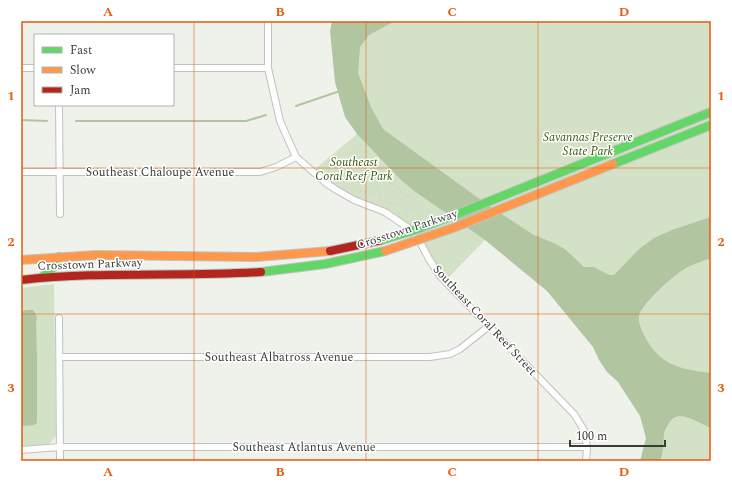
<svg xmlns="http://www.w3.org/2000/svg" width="732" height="482" viewBox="0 0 732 482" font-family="Spectral,serif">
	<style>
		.green { fill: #d3e2c6 }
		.water { fill: #b1c5a0 }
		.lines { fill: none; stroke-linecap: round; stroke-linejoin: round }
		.stream { stroke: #b1c5a0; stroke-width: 2 }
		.street-casing { stroke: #c0c3bd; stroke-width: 8 }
		.fast-casing { stroke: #c0c3bd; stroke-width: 10 }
		.slow-casing { stroke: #c0c3bd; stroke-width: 10 }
		.jam-casing { stroke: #c0c3bd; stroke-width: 10 }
		.path { stroke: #d1d2cf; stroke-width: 1; stroke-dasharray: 3 2; stroke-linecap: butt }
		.street { stroke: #fcfdfc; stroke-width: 6 }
		.fast { stroke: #63d668; stroke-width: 8 }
		.slow { stroke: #ff974d; stroke-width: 8 }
		.jam { stroke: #b3261e; stroke-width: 8 }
		.fast-bridge-casing { stroke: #c0c3bd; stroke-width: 10; stroke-linecap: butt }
		.slow-bridge-casing { stroke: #c0c3bd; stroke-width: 10; stroke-linecap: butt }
		.fast-bridge { stroke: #63d668; stroke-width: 8 }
		.slow-bridge { stroke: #ff974d; stroke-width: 8 }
		.grid { fill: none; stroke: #e8590c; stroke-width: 1; stroke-opacity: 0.55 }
		.labels { text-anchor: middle; stroke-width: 3; stroke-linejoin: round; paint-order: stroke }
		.park-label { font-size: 12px; font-style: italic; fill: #37570d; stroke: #fff }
		.street-label { font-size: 12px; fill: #383b36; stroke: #fff }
		.neatline { fill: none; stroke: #e8590c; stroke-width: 1.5 }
		.grid-label { font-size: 13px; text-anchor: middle; font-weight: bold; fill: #e8590c }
	</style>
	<rect width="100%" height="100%" fill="#eef2ea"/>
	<path class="green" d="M351,21H711V461H654L648,373L354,107Z
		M357,134L414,191L485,240L447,279C429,261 423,235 403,220C386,207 366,202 347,193C336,188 325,178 315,169Z
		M54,284L56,436L49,444L21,446V288Z"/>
	<path class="water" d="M332,21H395L369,35L360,47L358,73L371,107L383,129L492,208L534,235L556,244L566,250L584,267H594L609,275H614L639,249L654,238L672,230L711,217V258C703,261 693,264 686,268C674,275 641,304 639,316C638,323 642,331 645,337C661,366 680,369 711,373V428C698,423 676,406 668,425C666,427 665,430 664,433C663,443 664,452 660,461H640L646,438L640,416L618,382L607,372L599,360L593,347L547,291L485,240L414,191L400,179L357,134L345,117L335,82L330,31Z
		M27,310H33L37,317L36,323L37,357V423L34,425L21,426V311Z"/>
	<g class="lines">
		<path class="stream" d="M296,106L337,92
			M21,120L47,121
			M76,121H246L266,115"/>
		<g class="street-casing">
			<path id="street" d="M268,21V68L280,121L296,157L326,183L335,189L354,200L385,212L407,227L419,240L429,259L440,276L574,414L584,430L587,447L586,461
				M21,68H35
				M173,68H268
				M59,105L60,214
				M21,172H260L276,167L296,157
				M59,318L60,461
				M60,357H430L450,354L460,349L489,326
				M21,450L60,447H587"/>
		</g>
		<g class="fast-casing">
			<path id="fast" d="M261,272L325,264L385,251
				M42,277L55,266L59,257"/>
		</g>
		<g class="slow-casing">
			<path id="slow" d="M21,260L96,255L256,257L330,251"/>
		</g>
		<g class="jam-casing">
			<path id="jam" d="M330,251L382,240
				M21,280C101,271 181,277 261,272"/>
		</g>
		<path class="path" d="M355,157L362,160L372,167L379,168L382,170L388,182L396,186L404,195L412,197L421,206L406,213L405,210L400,204L383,201L372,192H362L351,181L342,178L336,172V167L347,163Z
			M368,165V171L381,192L378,203
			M348,179L352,171"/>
		<use href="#street" class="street"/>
		<use href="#fast" class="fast"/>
		<use href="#slow" class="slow"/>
		<use href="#jam" class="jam"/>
		<g class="fast-bridge-casing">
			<path id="fast-bridge" d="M613,164L711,125
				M382,240L415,230L460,213L711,112"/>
		</g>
		<g class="slow-bridge-casing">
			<path id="slow-bridge" d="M385,251L453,228L613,164"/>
		</g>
		<use href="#fast-bridge" class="fast-bridge"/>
		<use href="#slow-bridge" class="slow-bridge"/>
	</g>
	<path class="grid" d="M194,21V461M366,21V461M538,21V461M21,168H711M21,314H711"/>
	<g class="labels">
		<g class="park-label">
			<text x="588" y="141">Savannas Preserve<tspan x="588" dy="14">State Park</tspan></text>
			<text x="354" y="166">Southeast<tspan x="354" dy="14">Coral Reef Park</tspan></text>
		</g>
		<g class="street-label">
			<text x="160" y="176">Southeast Chaloupe Avenue</text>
			<text transform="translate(407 229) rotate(-18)" y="4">Crosstown Parkway</text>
			<text transform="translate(90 264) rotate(-2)" y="4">Crosstown Parkway</text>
			<text transform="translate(485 320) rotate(47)" y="4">Southeast Coral Reef Street</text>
			<text x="279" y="361">Southeast Albatross Avenue</text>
			<text x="304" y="451">Southeast Atlantus Avenue</text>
		</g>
	</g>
	<rect width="732" height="482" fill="none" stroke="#ffffff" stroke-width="44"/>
	<rect x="34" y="34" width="140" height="72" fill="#ffffff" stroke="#afb1af"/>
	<rect x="42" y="47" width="20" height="6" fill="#63d668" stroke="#afb1af"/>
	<text x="70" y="54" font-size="12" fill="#383b36">Fast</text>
	<rect x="42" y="67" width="20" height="6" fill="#ff974d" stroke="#afb1af"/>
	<text x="70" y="74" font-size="12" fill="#383b36">Slow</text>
	<rect x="42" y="87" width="20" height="6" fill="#b3261e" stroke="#afb1af"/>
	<text x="70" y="94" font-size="12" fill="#383b36">Jam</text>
	<path d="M570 440v6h95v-6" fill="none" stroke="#383b36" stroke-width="2"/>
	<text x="576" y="440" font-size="12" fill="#383b36" stroke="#ffffff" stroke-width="3" paint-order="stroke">100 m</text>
	<rect x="22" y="22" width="688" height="438" class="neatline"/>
	<g class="grid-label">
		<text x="108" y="16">A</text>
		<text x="280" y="16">B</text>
		<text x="452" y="16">C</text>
		<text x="624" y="16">D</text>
		<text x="11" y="100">1</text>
		<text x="721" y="100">1</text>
		<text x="11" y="246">2</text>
		<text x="721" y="246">2</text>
		<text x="11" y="392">3</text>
		<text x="721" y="392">3</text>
		<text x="108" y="476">A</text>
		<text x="280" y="476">B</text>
		<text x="452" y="476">C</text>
		<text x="624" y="476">D</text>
	</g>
</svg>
